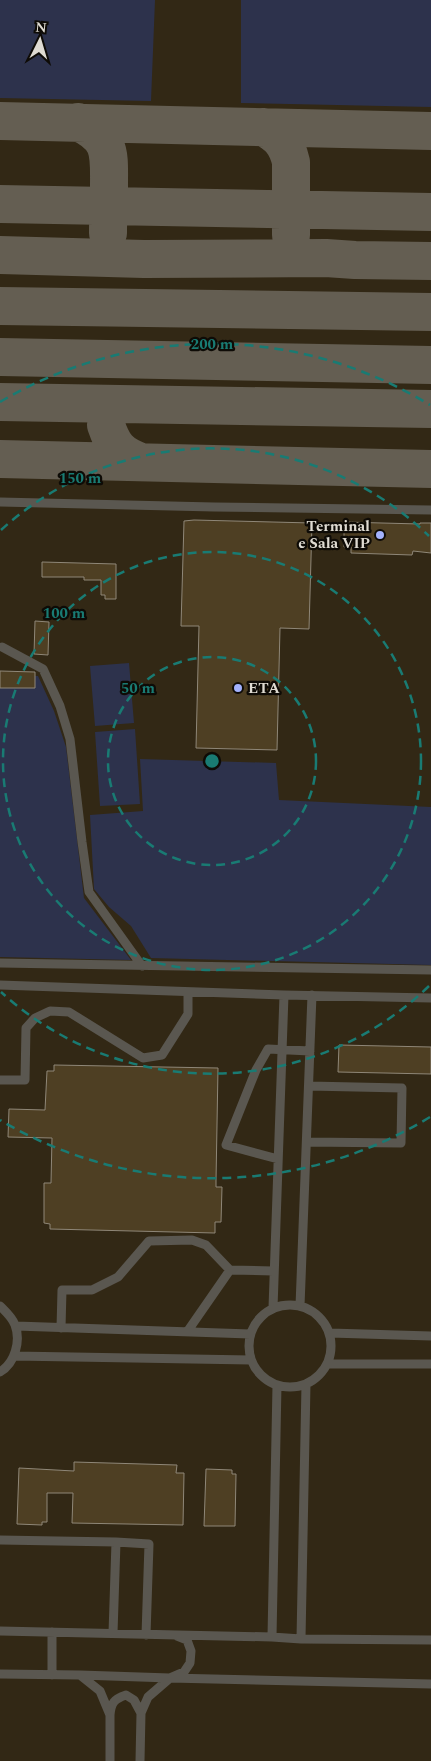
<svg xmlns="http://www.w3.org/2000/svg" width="431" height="1761" viewBox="0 0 431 1761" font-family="Spectral,serif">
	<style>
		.built { fill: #322815 }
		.green { fill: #2d324c }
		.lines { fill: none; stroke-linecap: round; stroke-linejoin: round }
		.taxiway { stroke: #645e52; stroke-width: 38 }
		.building { fill: #4e3f23; stroke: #8f8778 }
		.lane { stroke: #5a5750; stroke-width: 9 }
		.ring { fill: none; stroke: #197b73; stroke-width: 2.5; stroke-dasharray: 9 6 }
		.poi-dot { fill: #a3b2fd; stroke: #0e0b06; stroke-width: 2 }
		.labels { text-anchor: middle; stroke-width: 4.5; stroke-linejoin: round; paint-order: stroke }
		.poi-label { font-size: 15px; font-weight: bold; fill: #dfdbd2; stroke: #0e0b06; text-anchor: end }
		.centre { fill: #197b73; stroke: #0e0b06; stroke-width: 2.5 }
		.ring-label { font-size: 15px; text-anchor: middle; font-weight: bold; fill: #197b73; stroke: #0e0b06; stroke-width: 4.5; stroke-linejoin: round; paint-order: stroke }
	</style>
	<rect width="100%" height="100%" fill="#272114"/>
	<path class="built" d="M0,0H431V1761H0Z"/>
	<path class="green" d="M0,0H155L151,101L0,98Z
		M241,0H431V107L241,103Z
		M129,663L134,723L95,726L90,666Z
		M0,675L38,676L54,711L66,747L84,898L131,960L0,957Z
		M135,729L140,804L100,806L95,732Z
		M140,759L276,763L279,800L431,807V965L151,958L131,926L109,907L94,889L90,815L143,811Z"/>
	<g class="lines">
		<path class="taxiway" d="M0,121L431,131
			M78,122C112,138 109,153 109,186C109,202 108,217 108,233
			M263,127C279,135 287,144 291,162V235
			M0,204L431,212
			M0,255L144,259L326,258L355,260L431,261
			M0,306L431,312
			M0,357L431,365
			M0,402L431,409
			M106,425C113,446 119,454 141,462
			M0,459L431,469"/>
	</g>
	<path class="building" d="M194,520L312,523L309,629L280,628L277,750L196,748L199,626H181L184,521Z
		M344,522L420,524V523H431V553L413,551L412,555L351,553V547H344Z
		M42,562L116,564V599H105V595H101V580H84V577H42Z
		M35,621L49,622L48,655L34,654Z
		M0,671L35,672V688H0Z
		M339,1045L431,1047V1074L338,1072Z
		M54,1065L218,1068L216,1181V1187H222L221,1222H215V1233L50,1229V1224L44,1223V1183H51L52,1138L8,1137L9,1109L45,1110L47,1071H54Z
		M74,1462L177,1465L176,1473H184L183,1525L72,1523L73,1493H47V1522H42V1525L17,1524L19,1468L74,1471Z
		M206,1469L232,1470V1474H236L235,1526H204Z"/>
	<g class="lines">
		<path class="lane" d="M0,502L214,507L431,510
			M2,647L43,669L60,706L70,739L82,842L89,892L142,966
			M0,963L431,970
			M0,985L284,995L431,998
			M0,1080H25L26,1028L35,1018L50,1011L69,1012L143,1058L162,1055L188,1014V992
			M307,1142L401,1143L402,1088L309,1086
			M278,1159L226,1145L256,1070L268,1049L310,1051
			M249 1346a41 41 0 1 1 82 0a41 41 0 1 1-82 0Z
			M0,1306C6,1312 12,1317 15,1325C21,1341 15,1363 0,1372
			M300,1306L312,995
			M273,1308L284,995
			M16,1326L250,1334
			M61,1328L62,1290H92L118,1277L149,1241L192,1240L206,1245L230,1270L273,1271
			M187,1332L230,1270
			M330,1333L431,1336
			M14,1356L251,1360
			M328,1364H431
			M0,1540L116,1542
			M0,1631L272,1637L301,1639L431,1640
			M113,1633L116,1542L149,1544L146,1635
			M272,1637L277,1385
			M301,1639L306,1384
			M0,1674L80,1675L100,1691L110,1715V1761
			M52,1675V1632
			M80,1675L170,1678L184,1672L190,1663L191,1651L187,1640L177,1636
			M141,1713L148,1697L170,1678L431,1684
			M110,1715C111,1703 114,1699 126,1695L134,1700L141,1713L140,1761"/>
	</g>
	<g class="ring">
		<circle cx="212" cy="761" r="104"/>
		<circle cx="212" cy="761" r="209"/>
		<path d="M429 986A313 313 0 0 1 1 992M1 530A313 313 0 0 1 429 536"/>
		<path d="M430 1117A417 417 0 0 1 0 1120M0 402A417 417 0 0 1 430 405"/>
	</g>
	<g class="poi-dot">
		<circle cx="380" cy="535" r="5"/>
		<circle cx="238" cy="688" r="5"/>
	</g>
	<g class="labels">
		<g class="poi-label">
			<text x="370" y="531">Terminal<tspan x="370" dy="17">e Sala VIP</tspan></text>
			<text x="248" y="693" text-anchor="start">ETA</text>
		</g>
	</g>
	<circle cx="212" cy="761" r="8" class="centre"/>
	<g class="ring-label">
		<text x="212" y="349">200 m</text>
		<text x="80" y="483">150 m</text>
		<text x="64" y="618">100 m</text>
		<text x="138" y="693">50 m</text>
	</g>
	<g transform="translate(40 40) rotate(5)" stroke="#0e0b06" stroke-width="4" paint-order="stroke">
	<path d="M0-4L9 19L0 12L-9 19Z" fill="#dfdbd2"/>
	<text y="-8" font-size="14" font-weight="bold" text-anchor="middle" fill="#dfdbd2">N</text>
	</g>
</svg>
